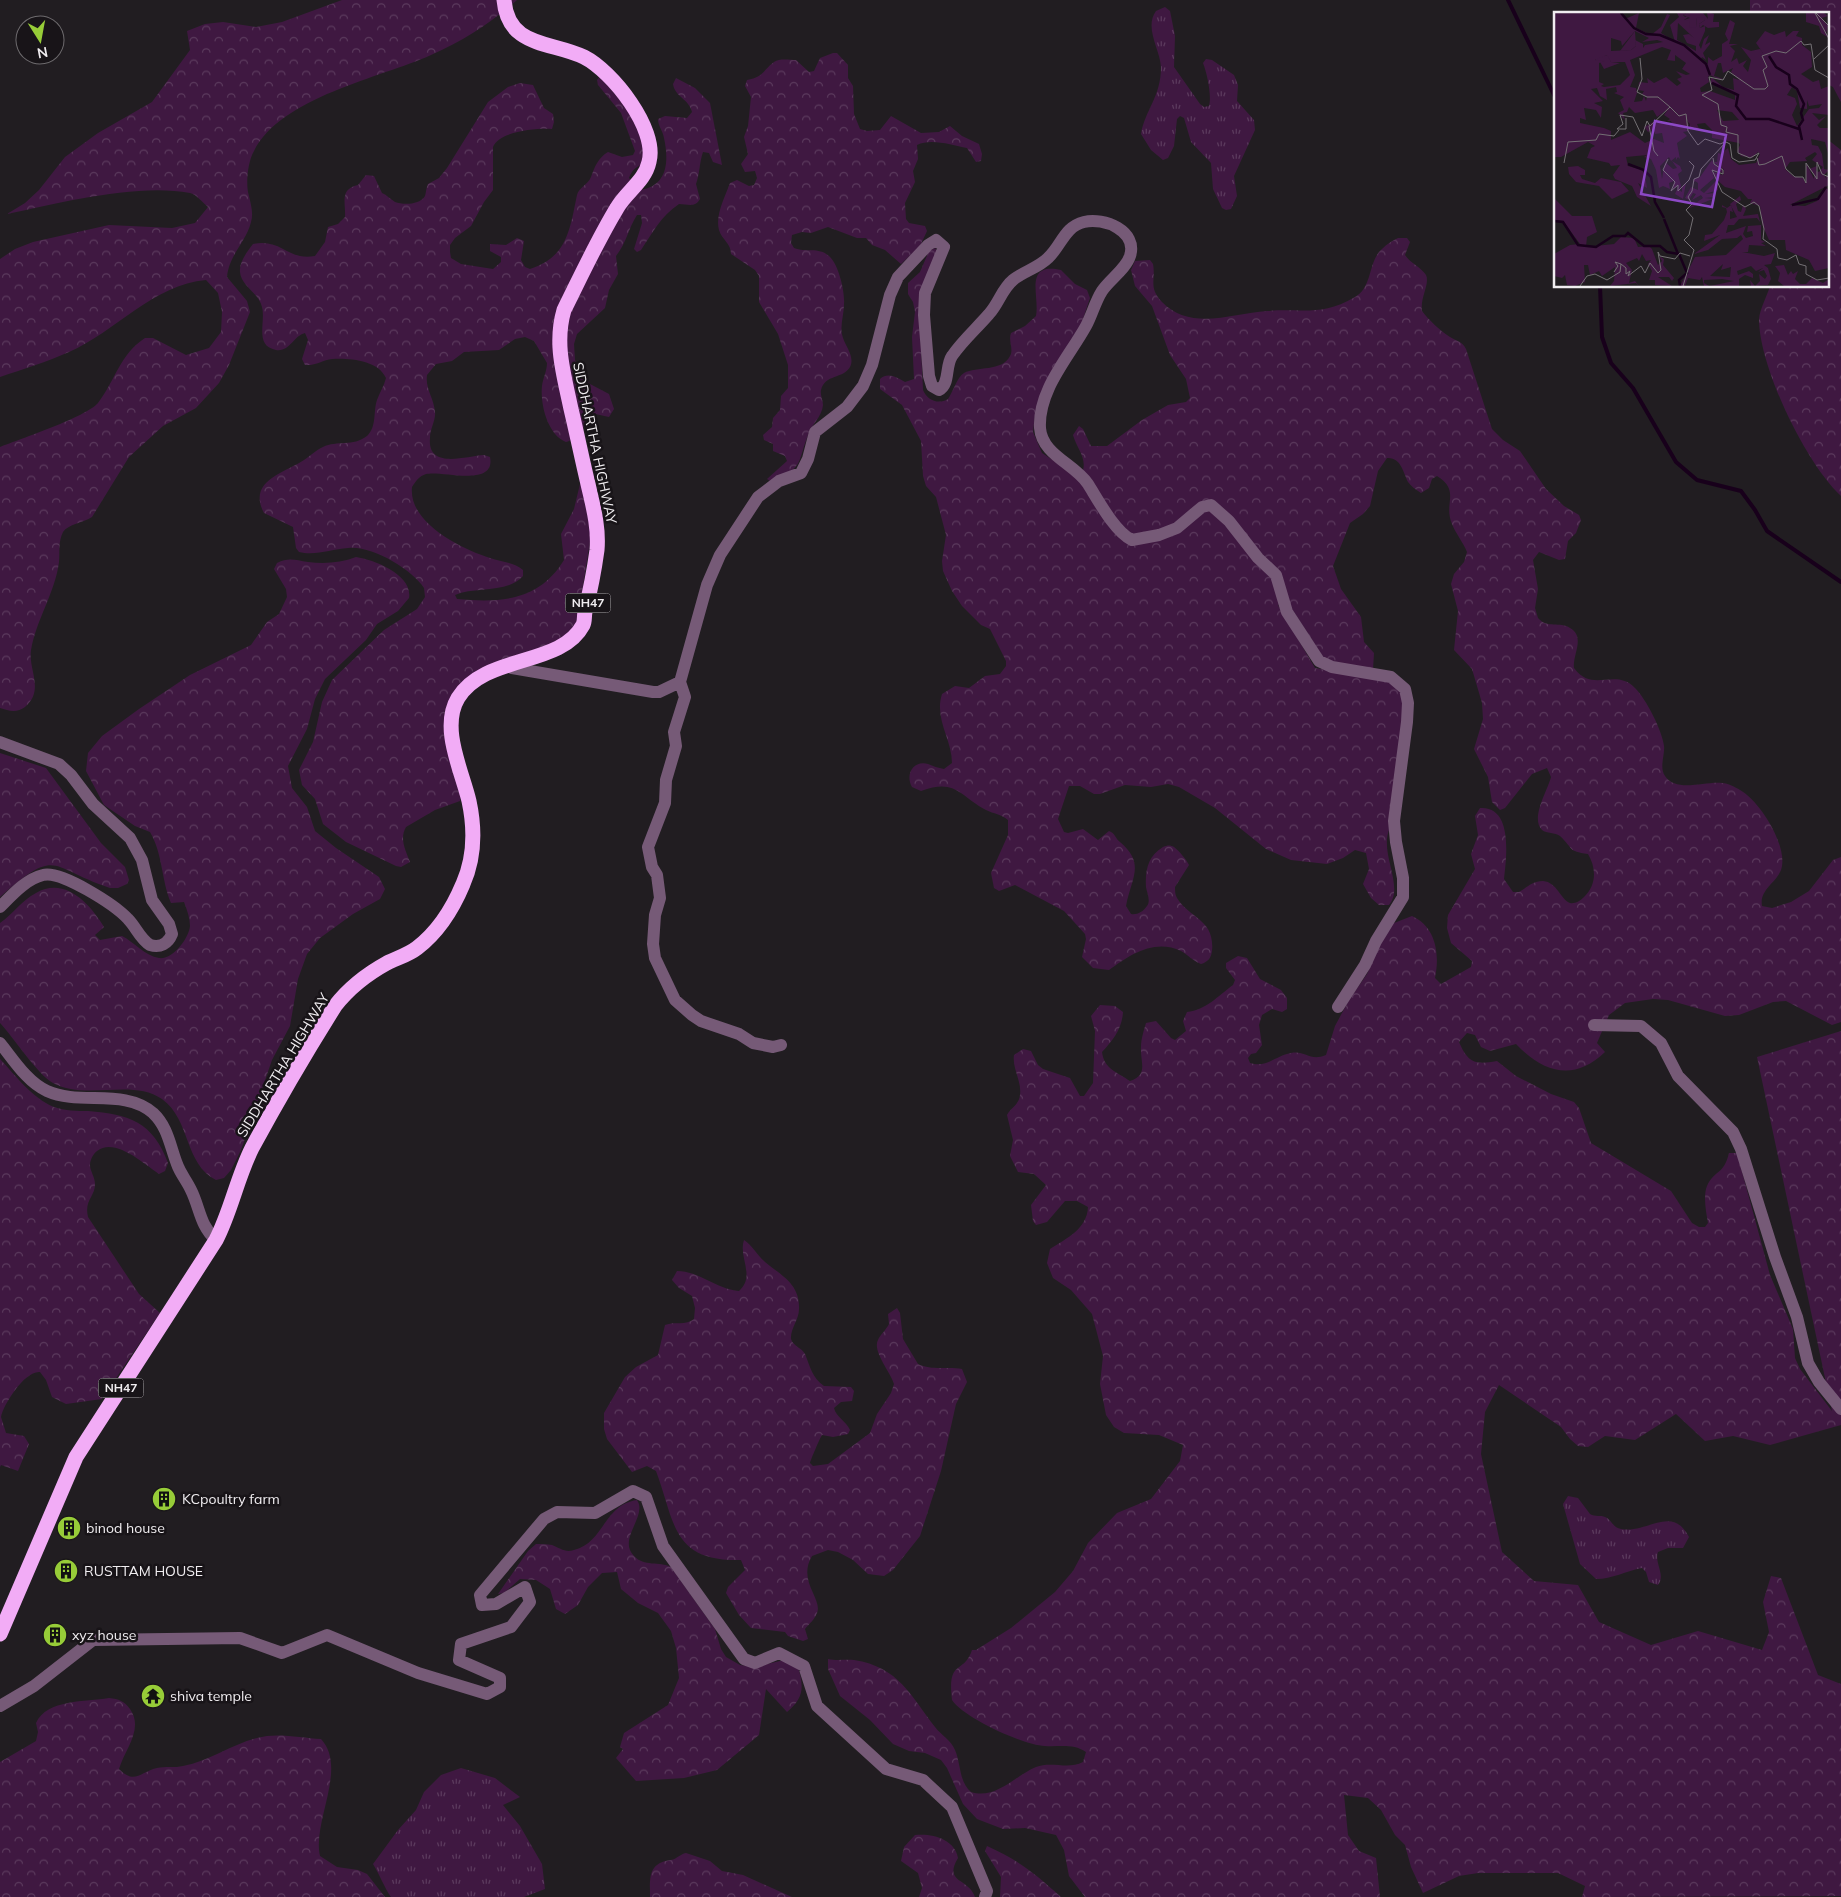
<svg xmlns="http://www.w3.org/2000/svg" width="1841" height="1897" viewBox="0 0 1841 1897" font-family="Mulish,sans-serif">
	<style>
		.grass { fill: url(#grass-tufts) }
		.forest { fill: url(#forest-crowns) }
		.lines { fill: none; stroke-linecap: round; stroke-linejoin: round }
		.stream { stroke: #18001b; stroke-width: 4 }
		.minor { stroke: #765a77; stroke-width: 12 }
		.highway { stroke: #f2acf6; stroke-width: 15 }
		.labels { text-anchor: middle; stroke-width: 5; stroke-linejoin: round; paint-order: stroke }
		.shield { fill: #181418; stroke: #afacaf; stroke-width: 1 }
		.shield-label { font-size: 12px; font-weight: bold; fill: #f0edf0 }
		.street-label { font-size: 14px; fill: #f0edf0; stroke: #181418 }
		.poi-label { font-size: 14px; fill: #f0edf0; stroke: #181418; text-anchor: start }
		.inset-river { fill: none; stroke: #18001b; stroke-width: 2.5 }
		.inset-road { fill: none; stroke: #747074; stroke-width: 1 }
		.view { fill: #8d49c6; fill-opacity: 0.15; stroke: #8d49c6; stroke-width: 2.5 }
		.inset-edge { fill: none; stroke: #f0edf0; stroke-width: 2.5 }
	</style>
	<defs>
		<pattern id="grass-tufts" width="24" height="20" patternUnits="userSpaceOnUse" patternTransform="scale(1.25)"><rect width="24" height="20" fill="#3f1841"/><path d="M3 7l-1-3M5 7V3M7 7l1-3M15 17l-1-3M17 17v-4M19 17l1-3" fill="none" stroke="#5b3a5d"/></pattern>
		<pattern id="forest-crowns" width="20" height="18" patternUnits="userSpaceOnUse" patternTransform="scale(1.25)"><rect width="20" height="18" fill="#3f1841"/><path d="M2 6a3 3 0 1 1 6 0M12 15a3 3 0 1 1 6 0" fill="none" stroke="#5b3a5d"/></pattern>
	</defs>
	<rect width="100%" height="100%" fill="#211d21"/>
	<path class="grass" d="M1165,7L1170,11L1175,36L1174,67L1200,104L1204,107L1209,106C1212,96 1207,73 1203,63L1206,59L1212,60L1234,75L1238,85L1237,101L1254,120L1255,130L1234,176L1237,196L1231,209L1226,210L1222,208L1213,189L1211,163L1191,142L1184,118L1180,116L1177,119L1174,146L1168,158L1163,160L1151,150L1141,134C1145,110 1161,97 1161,67C1160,49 1144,28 1156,11Z
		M1568,1496L1578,1498L1590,1514C1595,1517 1601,1515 1605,1517C1612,1520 1613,1528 1621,1529C1647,1534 1672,1504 1689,1537L1683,1548H1668L1658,1552C1654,1563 1666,1575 1658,1585L1649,1582L1646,1572L1642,1568C1626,1571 1612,1579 1596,1579L1580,1564L1563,1504Z
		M461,1768L495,1778L520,1797L503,1805L520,1826L542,1864L545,1889L524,1897H391C384,1887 380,1875 373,1864L398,1830L416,1810L424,1792L441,1775Z"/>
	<path class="forest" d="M342,0H517C491,23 463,41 431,55C380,78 281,97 254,151C248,161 246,181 248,192C250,201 254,213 251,222C246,242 229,255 227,277L247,301L250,312L229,365L219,383L196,408L163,426L129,457L92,517C83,523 68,524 63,532C58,542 60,552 59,562C55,593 36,620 31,650C28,670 45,690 25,707C17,713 9,711 0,708V447C20,439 86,417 98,403C115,381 120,354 145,338H153L186,355L209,348L221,332L222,312L218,293L206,280C154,284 115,332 69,352C47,362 23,369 0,377V259L15,249L33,242L109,225L172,228L195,223L208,207C203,203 196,194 190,193C137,183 60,203 7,214L25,203L39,190L65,157L98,133L152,102L190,50L187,31L205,24L223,22L256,27L282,22Z
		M1750,0H1841V102L1833,87L1827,84V14H1750Z
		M833,53H837L848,65V78L853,86L854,114L860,129L867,131L880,130L891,116L921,133L939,132L950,126L962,136L979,144L982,154L981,161L976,162L967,148C952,145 931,138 917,145L918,159L913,171L915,182L905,203L906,219L909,223L925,226L927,231L920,246L901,264L885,250L872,245L866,238H857L828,227L811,233L802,232L792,235L791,243L794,248C806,253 819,246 830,257C839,266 845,292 844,304C844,316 839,327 843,338C846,347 855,357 850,367C843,379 825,374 821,390C820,395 823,400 823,405C822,417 811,425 808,435C796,467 804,467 770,481L767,479L787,461L785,456L773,451V444L764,440L763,435L772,427L773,418L780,410L781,396L788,388V365L778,334L759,302V276L755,270L731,254C731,243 722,240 719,230C715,215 725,197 730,183L737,180L749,186L754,185L757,178L755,171L745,172L741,164L748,154L744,137L748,126L751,97L745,86L747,80C764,77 762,71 774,62C780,58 789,60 796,60L809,72L814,71L820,58Z
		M600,76L642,127L647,163C638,165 632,169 629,178L640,190C668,186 669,161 664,138C663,131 658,126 658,119L665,116L687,118L692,112C689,99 675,97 673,84L676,78L695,88L710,103L722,165L713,162L709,153L703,152C699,164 700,173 696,184L700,199C695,208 688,204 679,204C661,216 653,232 641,250L637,252L634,249L642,223L641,215H637C628,229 627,242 616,256L618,274L609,290L605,308L577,334L574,344L575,360L579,368L590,384L609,394L614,409L609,417L591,413C585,425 580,438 566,442C548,435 540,405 542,386C543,378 547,371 547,363L534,341L525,337L515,339L499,350L464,352L452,361L436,364L427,375C425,389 434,398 435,412C436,420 430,429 430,438C427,470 466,456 484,455L490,457C496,488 441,470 426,474C419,476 416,481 412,487C408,523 462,549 490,558C501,562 514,562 523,570V576C507,594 476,586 455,595L457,599C501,603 539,601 564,560L561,534L574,509L580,484L585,485L591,535L577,625L557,644L503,662L445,713L444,735L461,796L460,801L435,810L406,827C399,839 406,851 410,862L401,867L396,866L346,842L323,824L315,799L302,785L299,770L313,742L322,702L332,680L384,630L417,609L425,597L424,588C412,569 371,545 348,548C331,549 316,556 299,552L296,548L293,527L264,513C247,481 284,473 304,460C310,456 316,450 323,447C337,440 353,447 367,436C377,427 373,412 377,400C380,392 384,386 386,378C378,360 349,358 332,359C323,360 315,366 305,365L302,359L308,340L305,333C293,336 290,352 276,350C254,346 266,322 262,307C259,293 241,286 240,272C239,262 247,252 253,244C282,238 287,261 315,256L325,242L328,227L338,224L345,217C346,203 339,189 358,185L366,175L374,176L382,193C387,195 390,199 395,202C403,205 420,205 425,196C426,193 426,188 428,184L439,178L447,168L488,102L508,87L520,83L533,85L544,108L553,114L554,122L552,129C537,128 499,131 493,147V190L484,202L471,226L455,238L450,245V252L451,258L461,264L493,269L501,262V257L490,251V244L506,245L517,238L524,241L521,260L525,267L530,269C568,257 570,228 577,195C579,187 588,185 591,177C595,166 598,158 608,152L622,157L633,155L635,151L621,113L598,85L597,80Z
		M1827,139L1841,150V496C1806,464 1759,367 1759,319C1760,309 1767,296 1770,286H1827Z
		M1398,238H1407L1410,242L1405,255C1410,263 1421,267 1426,275C1430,284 1420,297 1422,311C1429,320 1439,330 1450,337C1456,341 1462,341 1466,349L1492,429L1503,440L1520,451L1546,489L1564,506L1579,515L1581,520L1576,533L1568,541L1565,559L1559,560L1539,552L1533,560L1538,589L1535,608L1538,618C1547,629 1560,621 1570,628C1586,637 1572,655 1574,668C1593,694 1615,667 1635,688C1646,699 1662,730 1664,746C1665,755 1659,767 1665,776C1676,793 1705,781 1722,783C1728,783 1735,787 1740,790C1760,801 1789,847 1781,870C1776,883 1759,890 1762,906L1772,908L1791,902L1809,891L1833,860L1841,857V1022L1832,1025L1786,1001L1773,1002L1739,1015L1725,1016L1668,1000L1653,999L1625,1003L1609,1015L1597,1043L1605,1052C1574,1082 1544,1073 1516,1044L1490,1051L1481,1047L1475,1035L1467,1033L1459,1042C1468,1063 1475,1065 1497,1061L1516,1076L1551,1094L1574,1102L1579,1108L1591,1143L1671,1191L1692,1223L1699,1227H1705L1708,1223C1706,1212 1703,1196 1707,1186C1714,1170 1724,1175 1729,1153H1737L1770,1275L1793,1329L1795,1358L1800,1369L1832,1411L1757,1057L1841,1031V1425L1770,1445L1733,1436L1705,1441L1676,1414L1635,1440L1605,1436L1588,1447L1578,1446L1570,1439L1561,1427L1499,1385L1485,1412L1481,1454L1502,1552L1534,1581L1578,1585L1599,1622L1651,1645L1698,1631L1762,1650L1769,1632L1763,1602L1771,1576L1781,1578L1818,1675L1841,1684V1896L1582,1897L1585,1886L1558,1873H1478L1459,1876L1423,1893L1411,1867L1405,1845L1395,1835L1381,1810L1368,1798L1344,1795L1348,1835L1359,1851L1376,1858L1380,1897H1085L1069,1876L1064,1850L1056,1835L1025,1828L1003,1829L977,1819L963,1804L947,1768L941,1760L925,1753L909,1751L893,1744L870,1720L840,1696L828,1669V1659C837,1661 845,1659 854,1660C899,1667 911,1696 935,1727C941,1735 951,1740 955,1750C961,1764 959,1782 971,1792C996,1800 1016,1775 1036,1767C1052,1761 1068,1770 1083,1762L1086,1752C1073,1743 1060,1747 1045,1746C1023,1745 964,1718 952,1700C947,1658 964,1675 972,1650H976L1011,1628L1055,1592L1073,1571L1088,1543L1117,1513L1151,1499L1180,1461L1183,1445L1159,1435L1124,1433L1114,1427L1106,1415L1100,1384L1103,1356L1092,1314L1071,1290L1053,1278L1047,1263L1050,1249C1067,1238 1087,1229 1088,1207L1077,1201H1065L1047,1222L1036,1225L1033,1221L1031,1205L1046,1185L1034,1174L1018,1172L1010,1156L1013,1140L1007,1115C1011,1107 1019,1105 1020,1095C1022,1081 1012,1069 1014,1055L1023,1049L1031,1051L1038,1065L1043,1069L1070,1078L1080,1096H1084L1093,1083L1095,1031L1091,1016L1100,1005L1115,1006L1123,1012C1122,1029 1113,1040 1102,1052C1104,1069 1117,1072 1130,1081C1149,1075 1140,1062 1141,1047C1141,1039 1144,1030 1146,1023L1156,1021L1171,1038L1175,1040L1186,1031L1183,1021L1187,1012C1206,1010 1218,996 1233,985L1235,980L1226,968V963L1238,956L1247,958L1260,979L1281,990L1287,998V1009L1282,1012L1272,1009L1262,1015L1259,1025L1262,1045L1256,1053L1251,1054L1248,1058L1250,1063C1267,1068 1275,1056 1291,1053C1305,1050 1310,1062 1326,1055L1335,1026L1349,1000L1367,974L1389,925L1412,916C1436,927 1440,954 1435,978L1441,984L1471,967L1472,961L1451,943L1447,928L1448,915L1475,869L1471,854L1478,835L1475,816L1480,808C1514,806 1506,860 1504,879L1513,892H1519C1528,887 1532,881 1543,881C1557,882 1561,900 1570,903C1575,904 1580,901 1584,897C1596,886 1597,869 1588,854C1567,851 1574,849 1560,836C1555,832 1547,834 1542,830C1530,818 1548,790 1551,777L1547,768L1532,774L1505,808L1500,810L1492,802L1488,777L1474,749L1483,719L1482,703L1472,669L1454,650L1458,611L1451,584L1454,574L1464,562L1467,552C1463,542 1456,534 1452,524C1443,503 1461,491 1437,476L1432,479L1429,488L1421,493C1416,490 1411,486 1408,482C1403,472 1401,457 1387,458L1378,471L1370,506L1363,514L1350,523L1333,566L1341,589L1361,617L1364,642L1374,653L1373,669L1325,660L1286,600L1278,605L1315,668L1391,681L1401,692L1406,713L1390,828C1378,852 1405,886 1389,905H1379L1371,898L1363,884L1369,869L1366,853L1355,850L1343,858L1327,864L1291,860L1266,849L1215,808L1179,787L1168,784L1151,787L1125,785L1100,794H1094L1080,786H1069L1058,819L1064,832L1068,833L1083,829L1098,840L1109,831C1115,833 1115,838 1120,842C1146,864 1131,878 1126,906L1131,914C1137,915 1143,912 1147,906C1151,901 1147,893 1146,887C1145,870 1148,856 1163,847C1168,845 1170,845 1174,847C1180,852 1186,859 1189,865L1175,887C1175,891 1175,895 1177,898C1190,919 1215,919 1212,951C1211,958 1208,962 1201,964C1193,961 1188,955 1181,951C1155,938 1129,955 1109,970L1093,968L1082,957L1086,939L1085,934L1064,911L1015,885L999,891L994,888L991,873L1008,835V820C1001,814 994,814 986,810C959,795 955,778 921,791L912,787C905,775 913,760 928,764C933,766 938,768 944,769L952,763C952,739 934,719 942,694L955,686L969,688L985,676L1000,674L1006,666V661L990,629L981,625L962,606L952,591L943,571L942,561L946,535L936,497L926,486L923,476L921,441L902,405L880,389V379C888,372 896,377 905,382L914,379L912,337L915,312L913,302L908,294V283L920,272L929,251L935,248L938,252L919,306L923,390C927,400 938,405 948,399C953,392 957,377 964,373C977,366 1002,372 1010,356C1014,349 1008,341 1011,333L1025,326L1036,316C1040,296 1023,262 1061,270L1075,284L1087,290L1090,298L1080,328L1035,415L1033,432L1042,453L1065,468L1082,473C1088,459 1077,449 1073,435L1079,426L1083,429L1091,446H1107L1142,420L1168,405L1186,402L1190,398L1186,379L1170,355L1152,306L1135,286L1131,270L1135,261L1150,260L1153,264C1156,281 1148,287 1162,302C1191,332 1233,313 1267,311C1302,308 1321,317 1355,297C1373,287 1368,261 1382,249C1387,244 1392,241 1398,238Z
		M356,557C375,560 413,575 409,598L398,611L377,624L366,640L325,679L315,699L307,729L288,766L292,788L307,807L315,831L336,848L379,877L385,889L380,899L353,914L320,938L307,954L298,979L290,1026L272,1060L241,1150L231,1170L224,1178L216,1180C184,1164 191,1120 162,1099C132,1078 86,1101 53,1083C37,1074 14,1038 0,1023V923C13,914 22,900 36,893C65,876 90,904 104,927L95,935L100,940L122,936C134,942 145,956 159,958C173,960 189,938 190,926C190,918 187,910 184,902L171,903C161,879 163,854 150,832L135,826L104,805L86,771L88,753L102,736L139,709L190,675L251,645L267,622L279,614L287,597L286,589L274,569L277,563C289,557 295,560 308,562C324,564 341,563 356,557Z
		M0,753L46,768L101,843L125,867L129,880L127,884L118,888H110C47,867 59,846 0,897Z
		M0,1059C16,1076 32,1098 54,1107C65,1111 77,1111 88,1111C129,1114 153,1122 168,1163L165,1171L159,1174C144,1164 115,1137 97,1151C93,1154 90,1160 90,1165C90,1171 95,1177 95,1184C95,1197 84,1200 88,1217L139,1294L160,1313L102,1399L66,1404L52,1397L46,1380L40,1372C25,1370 3,1405 1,1417L6,1433L24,1436L29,1444L18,1471L1,1465L0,1467Z
		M744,1240C753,1246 757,1255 765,1262C782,1276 800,1284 799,1309C799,1320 790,1329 791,1339C793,1346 802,1348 805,1354C810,1366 812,1378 824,1386L851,1387L854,1391L852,1401L841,1402L834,1408C836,1417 846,1421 850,1430L848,1434L833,1437L822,1435C820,1438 811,1459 810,1463L813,1466L828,1464L870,1433L877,1414L891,1393L894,1384C891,1373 872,1351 878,1340C880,1335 886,1330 889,1324L888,1314L897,1308L900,1313L903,1339L918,1364C932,1371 948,1366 962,1369L967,1382L956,1404L941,1471L920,1536L893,1570L884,1576L868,1574L853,1560L838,1552L828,1550L812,1556C797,1581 823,1599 817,1613C815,1619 809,1624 805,1629L808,1639L803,1641L788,1636L785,1632L751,1628L739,1615L726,1593L728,1587L745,1570L741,1560C671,1562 675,1521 656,1471L647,1466L632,1472L607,1439L604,1429V1413L625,1377L636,1367L658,1355L665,1325C675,1321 686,1326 694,1319L695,1308L692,1296L679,1288L672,1280L677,1271C699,1271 716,1289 739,1291C756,1276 738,1257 744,1240Z
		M637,1500C648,1516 617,1539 634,1556C644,1567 659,1561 671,1567L715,1629L721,1649L726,1657L740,1665L755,1667L784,1660L798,1667C804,1687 804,1698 787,1712L766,1689L759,1735L717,1770L684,1778L636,1781L616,1758L623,1749L620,1747L624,1733L668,1705L679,1678L676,1648L671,1631L658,1613L638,1603L621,1589L617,1572L602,1573L588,1587L578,1605L565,1614L556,1609L550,1589L536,1580L520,1579L504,1593L498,1594L528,1551L536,1544C541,1544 547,1544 552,1545C560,1548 565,1553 574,1550C605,1542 603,1505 637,1500Z
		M109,1698C119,1699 124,1701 130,1709C144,1729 125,1749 119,1769C135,1785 140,1772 157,1768C165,1766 175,1768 183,1766C213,1760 237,1740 267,1736C284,1734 304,1738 321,1739C348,1768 312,1822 320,1856L337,1867L358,1870L367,1874L385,1897H0V1762L36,1741L38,1732L36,1723C47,1699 86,1702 109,1698Z
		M915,1835C932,1833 955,1839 958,1858C943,1883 969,1878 975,1897H919L922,1888L918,1873L901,1861L904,1847Z
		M987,1846C1020,1861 1034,1873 1061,1897H1000L1001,1877L985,1851Z
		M686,1853L710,1861L722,1871L743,1875L792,1897H650C650,1877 648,1863 671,1860C677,1859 680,1854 686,1853Z"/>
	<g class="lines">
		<path class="stream" d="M1508,0L1555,97
			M1600,286L1602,337L1611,363L1633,388L1676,462L1697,480L1741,491L1755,510L1767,531L1841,582"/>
		<path class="minor" d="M507,665L512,668L653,692H659L680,682
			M0,742L59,764L71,775L93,804L130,838L142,860L152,900L169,924L172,934C168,944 160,948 150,945C140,939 136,927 128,919C115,905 61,870 43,875C26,879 12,895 0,907
			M1594,1025L1641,1026L1661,1043L1678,1076L1733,1132L1741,1149L1775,1257L1797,1317L1808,1363L1819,1382L1841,1409
			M0,1043C13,1059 27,1082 47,1091C80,1106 124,1088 153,1113C168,1127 170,1146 177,1164C180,1173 187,1181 191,1190C200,1208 200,1226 216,1240
			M781,1045L773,1047L753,1043L739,1034L701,1021L692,1015L675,1000L655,958L653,944L655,915L660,898L657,875L652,867L648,847L665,803L666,780L676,746L674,732L685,697L680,682L707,585L720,555L758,497L779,481L801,473L808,459L815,432L847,407L863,386L872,365L890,295L898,277L928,245L936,240L944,247L925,293L924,315L929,376L932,386L939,390C950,385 945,366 952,356C962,341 977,328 989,314C999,303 1002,289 1013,280C1024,271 1038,268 1048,258C1062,245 1064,227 1084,222C1104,217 1138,231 1130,256C1126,269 1109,280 1102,291C1095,302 1092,315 1086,326C1069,357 1038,390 1040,428C1042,455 1075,464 1088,484C1098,500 1115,532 1132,540L1159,535L1177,528L1202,507L1211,505L1229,521L1258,558L1276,575L1287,612L1319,661L1332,667L1391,677L1405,689L1408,703L1407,722L1394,821L1396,842L1403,878V897L1376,941L1365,965L1338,1007
			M0,1706L34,1686L93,1640L240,1638L282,1653L327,1635L418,1673L487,1694L500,1687V1678L459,1660L461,1644L511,1627L530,1602L525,1587L496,1604L482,1605L480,1595L544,1519L557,1512L595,1513L633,1491L646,1497L663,1546L744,1659L755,1663L779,1653L804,1666L817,1706L886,1769L923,1780L952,1807L987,1891L985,1897"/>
		<path class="highway" d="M0,1634L76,1457L216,1240C231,1211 237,1178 252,1148C278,1100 306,1052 335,1006C349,988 367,974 387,963C397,958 408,955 417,948C438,932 453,908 463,884C475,857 475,829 469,801C462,771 440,728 458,698C485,654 561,667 583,625C585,621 584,616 585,612C590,592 594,572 597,550C599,527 593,506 588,484C582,459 577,434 571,409C564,375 554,344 564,310C581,276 597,241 617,208C626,192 645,181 649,162C658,129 612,71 584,57C551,41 508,48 504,0"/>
	</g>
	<defs>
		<g id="building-disc" transform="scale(1.25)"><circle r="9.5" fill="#97cc38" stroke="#181418"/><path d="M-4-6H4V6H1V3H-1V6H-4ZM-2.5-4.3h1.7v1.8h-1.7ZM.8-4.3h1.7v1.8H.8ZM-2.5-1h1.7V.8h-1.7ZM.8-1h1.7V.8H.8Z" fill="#111"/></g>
		<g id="temple-disc" transform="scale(1.25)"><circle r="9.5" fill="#97cc38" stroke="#181418"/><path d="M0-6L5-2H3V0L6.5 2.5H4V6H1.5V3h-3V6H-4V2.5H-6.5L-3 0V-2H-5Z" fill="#111"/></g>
	</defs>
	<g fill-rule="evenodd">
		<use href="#building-disc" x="164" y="1499"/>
		<use href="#building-disc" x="69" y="1528"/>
		<use href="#building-disc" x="66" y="1571"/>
		<use href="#building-disc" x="55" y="1635"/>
		<use href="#temple-disc" x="153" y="1696"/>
	</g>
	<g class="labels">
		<g class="shield">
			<rect x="565.5" y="593.5" width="45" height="19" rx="4"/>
			<rect x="98.5" y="1378.5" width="45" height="19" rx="4"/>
		</g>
		<g class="shield-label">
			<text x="588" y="607">NH47</text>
			<text x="121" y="1392">NH47</text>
		</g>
		<g class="street-label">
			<text transform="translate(595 443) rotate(78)" y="5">SIDDHARTHA HIGHWAY</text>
			<text transform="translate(283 1065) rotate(-59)" y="5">SIDDHARTHA HIGHWAY</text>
		</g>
		<g class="poi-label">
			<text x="182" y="1504">KCpoultry farm</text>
			<text x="86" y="1533">binod house</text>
			<text x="84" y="1576">RUSTTAM HOUSE</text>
			<text x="72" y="1640">xyz house</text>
			<text x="170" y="1701">shiva temple</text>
		</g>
	</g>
	<g transform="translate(1554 12)">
		<rect width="275" height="275" fill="#211d21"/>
		<path d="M132,1H149L154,7L153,1H157L160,2L159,10H165V15L154,16L149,13L146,16L145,12L151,8L148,6H143L142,17L135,16L130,8L136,6L129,3ZM252,1H270L274,4L268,6L274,14L272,21L275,26L267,21L265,14L252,10ZM81,19L82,34L77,38L66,39ZM54,43L57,50L66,51L50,57L46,50L50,49H42V45Z" fill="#3f1841"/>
		<path d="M0,1H66L71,7L85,1L82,16L97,23L107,15L113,2L116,3L107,21L121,30L116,13L125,5L123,1H132L129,3L131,5L137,3L130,8L136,9L135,16L142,15L143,6L150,5L151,8L145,12L146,16L151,14V19L145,33L147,37L150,27L155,23L151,33L156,30V32L149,41L152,48L148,45L147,47L154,52V45L159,49L168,44V32L174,28L171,22L176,8L181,11L175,32H184L176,34L181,39L177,50L183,46L185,52L193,48L189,54L194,60L197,48L187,35L197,39L206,37L209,41L202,31L211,19L220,23L231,19L232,25L239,19H245L242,24L248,26V33L257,40L258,55L247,62L259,70L265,68L267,77L275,74V103L258,101L265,108L272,104L263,113L266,116H275V145L271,130L257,127L258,133L264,134L268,142L270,157L275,158L270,163L273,168L271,163L275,165V173L236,193L251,194L263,189L272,176L275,178V256L261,259L255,248L232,238L231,228H215L208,212L206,194L196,191L198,187H194L187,179L171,175L161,166L159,160L169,163L170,159L169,156V161L158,158L160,166L146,178L150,181L163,168L164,178L151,182L162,181L160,185L151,186L159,187L133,197L149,186L147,183L138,188L142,182L139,181L135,188L131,186L137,175L144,178V171L141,169L139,172L140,167L146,165L158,148L160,152L167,157L160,150H163L164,141L167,142L174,136L177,147L185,153L202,151L206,142L204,140L198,146L187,144L183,139L186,133L185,131L158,126V118L151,111L143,112L146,119L140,115L136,118V112L132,108L135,113L131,117L134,118L138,125L134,119L129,120L133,124L123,131L126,147L124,145L122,148V145L117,149L115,145L106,154L108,167L111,150L119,157L123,156L118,149L126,154L128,159L124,162L127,174L125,178L128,180V175L132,171L129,187L121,182L125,173L119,177L120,169L115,171L116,177L109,174L105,176L102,158L97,147L90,145L93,143L72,145L74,154L88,158L91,163L93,176L84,171L97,194L83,185L78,174L61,167L59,163L66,153L57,154L55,151L33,146L37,136L41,134L34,130L7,145H0ZM124,11L140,26L135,22L129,23L133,31L142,34V39L123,28ZM81,19L95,26L88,30L103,28L109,30L91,33L89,36V32L81,28L82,34L77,38L57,39V26L67,29L68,34ZM108,35L117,38L113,48L121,49V43L132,51L128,57L136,62L132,63L122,59L128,65L123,67L127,71L123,74L112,65L100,71L93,66L94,71L85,70L84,78L90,79L88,82L93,85L92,89L90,84L88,89L80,90L83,81L82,76L76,75L81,63L76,48ZM53,43L57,50H71L76,63L66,73L50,75L47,74L50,72L45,70V51L51,49L41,48ZM164,51H167L169,61L179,56L177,60L185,68L179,66L180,78L169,75L157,65V71L181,83V88L156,79L147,80L146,76L155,70L154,65L156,63L164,67H169L160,64ZM62,75L63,80L60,81L70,85L66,88L70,98L64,101L71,108L69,101L73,100L75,95L81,101L99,98L103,105L114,97L110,103L116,107L113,109H117L119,116L117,112L103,108L90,115L94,120L99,117L101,122L108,121L110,131L100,127L91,131L76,120L57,128V119L50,116L26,111V106L32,108L30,96L42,98L47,106L48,95L40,91L49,89L37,77L43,76L46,84L53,88L52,77ZM238,75L243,79L246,96L253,97V88L255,94L268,92L265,96L255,97L243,114L238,103L243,92L241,86L233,83ZM163,98L178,100L185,108L169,109ZM261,140L263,142L258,148L269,155L265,160L262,159L263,154L255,157L260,162V167L252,151V172L249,166L239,164L231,157L236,150L253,149L251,146ZM24,154L31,158V163H26L28,167L41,171L47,166L67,170L75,179L58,187L45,174L22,170L15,162L14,155ZM186,184L187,188L182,192L184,199L187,200L189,193L192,197L189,204L204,202L206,210L203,206L185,207L180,213H174L172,221L192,214L189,222L192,226L199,224L198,219L193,220L194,214L207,213V228L211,230L207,231L212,234L195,233L194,240H188L210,244L221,241L217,252L210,253L214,256L217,267L214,273L197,274L196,268L201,274L206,269L205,262L211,267L213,264L210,258L204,260L209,256L202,259L197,254L183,259L184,263L195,259L199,262V266L191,263L185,267V274H156L180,269L168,267L150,268V271L155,274H150L148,265L146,268L134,266L131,274H126L141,245L172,243L189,227L187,223L183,226L168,227L154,238L140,242L166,223L150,229L151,223L158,222L170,208L173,200L172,196L168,195V193L173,196L177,193L179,200L176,199V207L183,205L176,192ZM169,252L167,258L177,255L176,265L156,264ZM0,186L18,204H38L43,220L33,225L32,235L60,232L67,225L80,226L84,235L95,234L98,237L104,253L108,249L105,244L110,247L109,253L120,266L118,269L115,265H104L118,274L101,273V268H95L98,259L94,252L97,248L92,249L88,242L85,249L83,246L72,251L78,258L75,271L81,269L85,274L82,271L56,274L60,269L61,255L48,264L45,259L36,263L34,253H30L31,270L21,274L13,273L11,263L8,266L0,264V242L16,233L26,232L9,209L0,208ZM230,253L234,263L237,259L239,262L244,259L241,267L246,272H252L258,266L269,271L275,267V274H230L224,269L226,261L221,254Z" fill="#3f1841" fill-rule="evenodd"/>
		<path class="inset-river" d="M67,1L80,16L92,22L106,23L130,33L152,52L156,63M215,44L222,55L235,63L236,72L243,77L250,92L247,101L249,108L245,114L248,128M158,71L184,83L182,94L192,107H215L245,117M74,152L90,158L97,165L101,190L110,206M238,193L264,187L272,175M110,207L124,242M0,209L9,210L24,233L42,235L59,224H71L74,221L90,234H106L113,240L125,242L133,261L125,268L126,274"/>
		<path class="inset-road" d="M261,1L275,27M262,1L275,14M86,46L88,67L83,80L93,85H104L116,95M260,47L275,33M66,103L79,105L88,124L93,109L96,114L116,95L125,104L132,102L134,119L144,133L151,127L166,132L171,130M66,103L69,112L63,117H72V106M95,114L100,139L104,144M159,146L160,152L169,158V162L158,158L168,180L191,195L200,190L205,194L210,217L209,227L223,237L224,246L233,248L242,243L245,252L252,254V262L263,268L275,266M203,146L205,153L211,152L228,144L232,157L241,165H249L252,171V151L263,167V150L268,162L275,165M114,147L109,158L121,170L117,179L124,173V179L135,168L140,154L135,149M10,151L14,130L42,128L45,122L60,124L65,118M60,260L64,254L61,250L67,252M26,274L33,264L41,262L53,268L66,260L67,252L72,256V262L76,259L74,264L87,254L91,261L96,251L104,261L107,258L104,240L106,244L121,247L126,241L136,244M129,274L140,238L130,228L135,223L139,206L132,198L138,192L134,185L138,179L140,167L145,165L147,157L172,130L176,132L178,146L185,150L201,148L205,141L196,146L184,141V123L172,120L173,115L167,113L164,92L148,83L158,78L155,65L169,68L174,59L200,77H211L214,74L209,58L213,55L208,44L222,39L232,41L247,29L250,33L257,32L261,58L275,66"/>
		<path class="view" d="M101,109L172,123L158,195L87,182Z"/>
		<rect width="275" height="275" class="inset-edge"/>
	</g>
	<g transform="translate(40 40) rotate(169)"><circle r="24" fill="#181418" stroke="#6e6b6e"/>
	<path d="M0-4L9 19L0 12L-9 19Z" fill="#97cc38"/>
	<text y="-8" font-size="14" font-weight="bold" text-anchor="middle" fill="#f0edf0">N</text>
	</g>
</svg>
